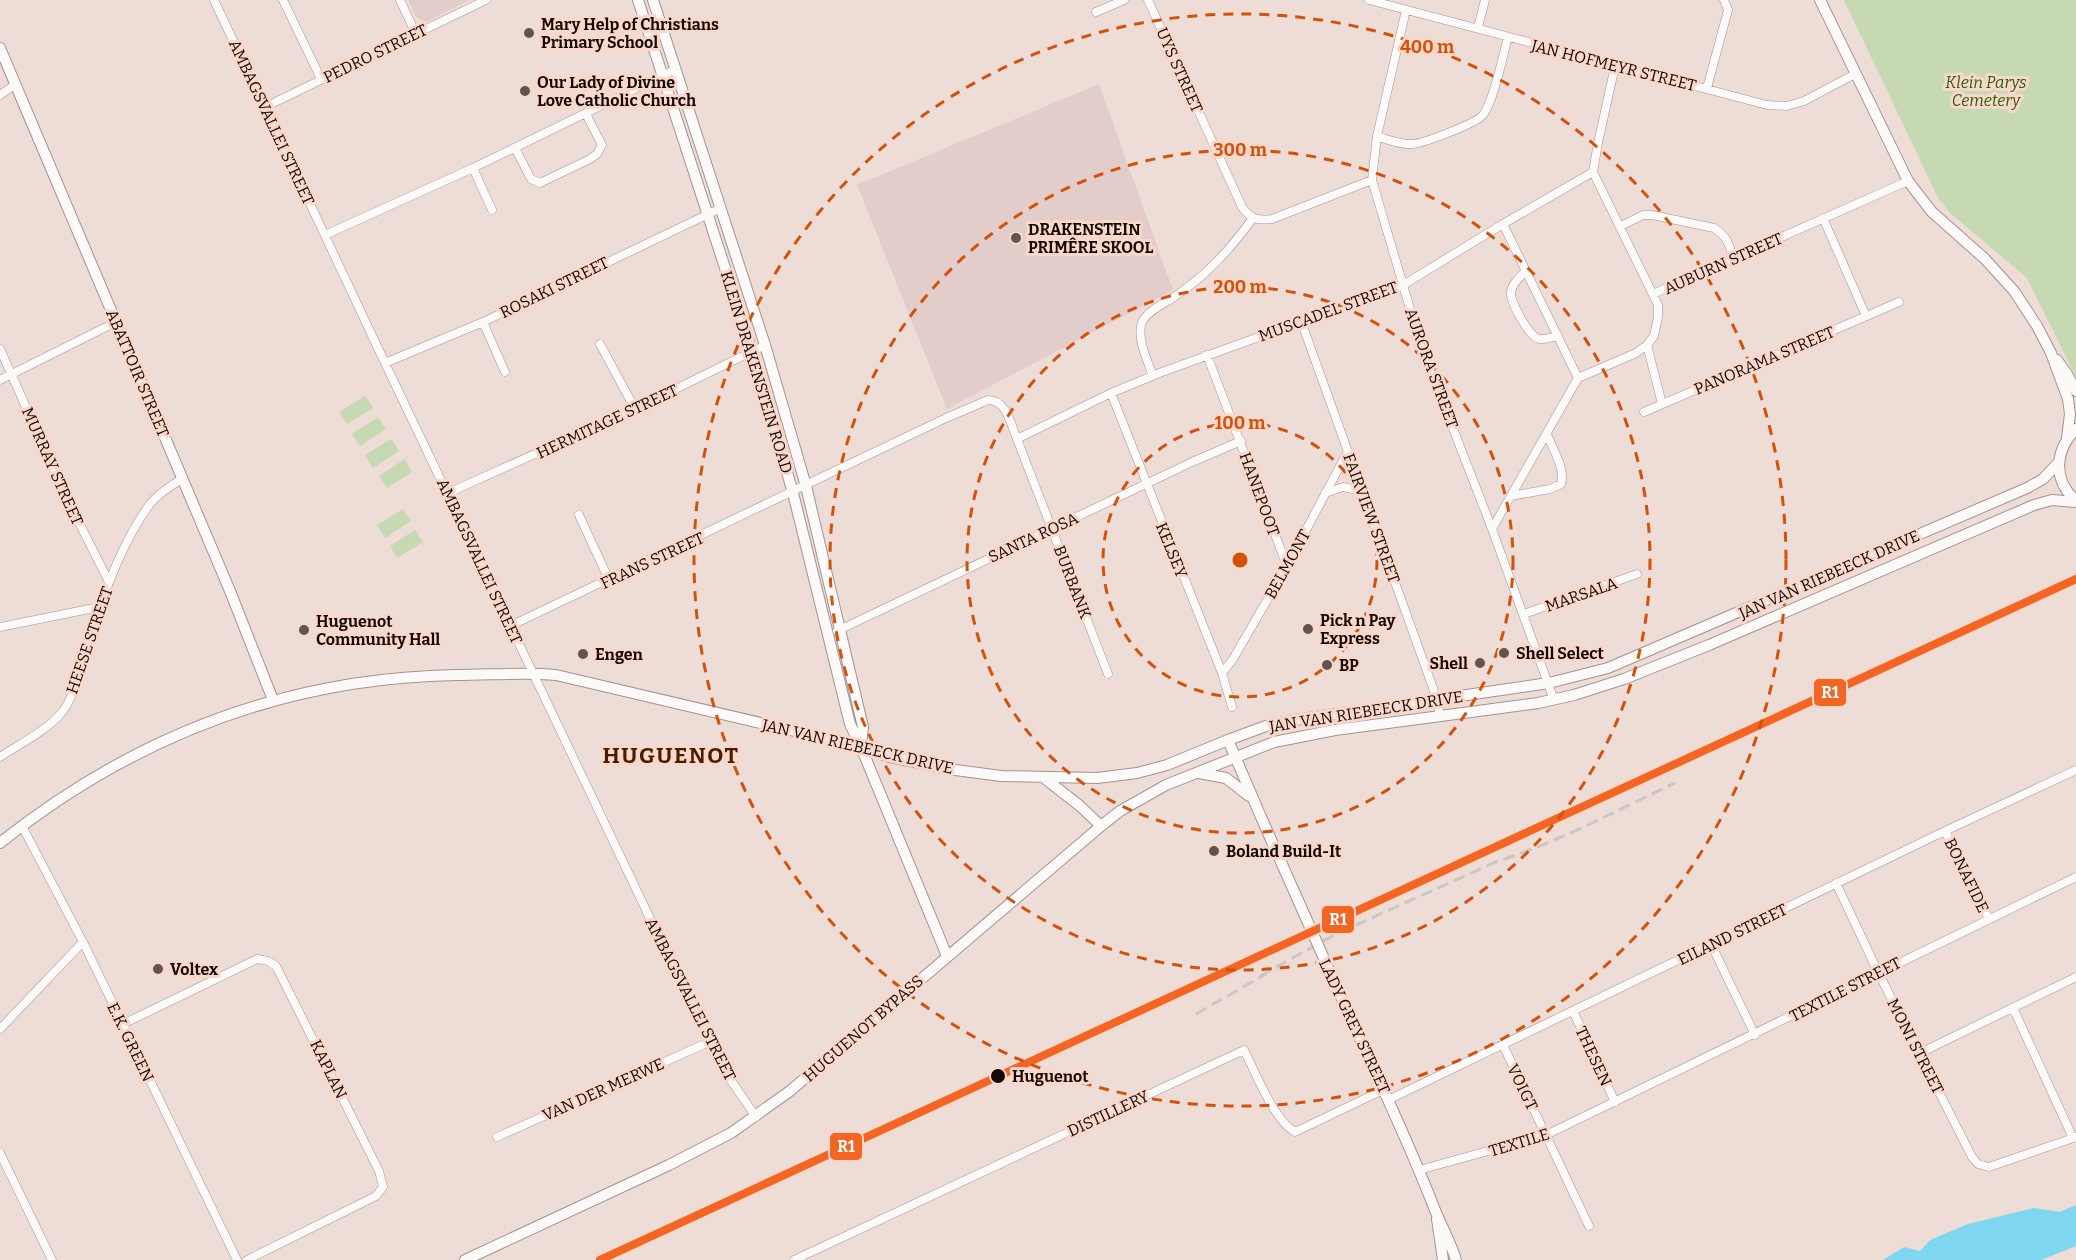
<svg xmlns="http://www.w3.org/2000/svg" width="2076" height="1260" viewBox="0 0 2076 1260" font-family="Bitter,serif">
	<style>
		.education { fill: #e3cdcb }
		.green { fill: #c6d9b2 }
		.water { fill: #7fd6f0 }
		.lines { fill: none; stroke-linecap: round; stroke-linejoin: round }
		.street-casing { stroke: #a1948f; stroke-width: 9 }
		.secondary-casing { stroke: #a1948f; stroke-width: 12 }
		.street { stroke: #fcfaf9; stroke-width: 8 }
		.secondary { stroke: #fcfaf9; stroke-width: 10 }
		.rail { stroke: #cac6c4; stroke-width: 3; stroke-dasharray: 12 6; stroke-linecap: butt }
		.secondary-bridge-casing { stroke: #a1948f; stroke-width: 12; stroke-linecap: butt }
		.secondary-bridge { stroke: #fcfaf9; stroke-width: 10 }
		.rail-1-casing { stroke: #f9d8cb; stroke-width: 12 }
		.rail-1 { stroke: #f26522; stroke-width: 8 }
		.ring { fill: none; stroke: #d3510b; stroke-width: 3; stroke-dasharray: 10 8 }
		.poi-dot { fill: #60544f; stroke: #f9d8cb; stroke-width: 2 }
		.stop-dot { fill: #140a06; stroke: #f9d8cb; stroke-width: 2 }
		.labels { text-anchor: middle; stroke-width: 6; stroke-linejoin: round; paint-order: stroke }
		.poi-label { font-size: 16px; font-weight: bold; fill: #140a06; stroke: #f9d8cb; text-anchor: start }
		.street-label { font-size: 16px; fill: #140a06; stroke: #f9d8cb }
		.park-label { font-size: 16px; font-style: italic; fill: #2b600c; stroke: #f9d8cb }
		.stop-label { font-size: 16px; font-weight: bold; fill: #140a06; stroke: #f9d8cb; text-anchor: start }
		.district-label { font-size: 22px; font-weight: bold; letter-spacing: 1.5px; fill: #491c00; stroke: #f9d8cb }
		.centre { fill: #d3510b; stroke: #f9d8cb; stroke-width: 3 }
		.ring-label { font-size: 18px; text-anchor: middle; font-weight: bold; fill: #d3510b; stroke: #f9d8cb; stroke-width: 6; stroke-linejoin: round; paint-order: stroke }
		.line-badge { stroke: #f9d8cb; stroke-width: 2 }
		.badge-label { font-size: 16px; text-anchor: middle; font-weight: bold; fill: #fff }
	</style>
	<rect width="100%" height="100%" fill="#eedcd6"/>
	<path class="education" d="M408,0H469L426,22L416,17Z
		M1099,84L1173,290L947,409L857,185Z"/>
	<path class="green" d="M1844,0H2076V377L2027,278L1950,213L1938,198Z
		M365,396L373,408L347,424L339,412Z
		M378,417L386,429L360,446L352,434Z
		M391,439L399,451L373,468L365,455Z
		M405,459L412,472L387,488L379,476Z
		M403,509L411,521L385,538L377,525Z
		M415,530L423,542L397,558L390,546Z"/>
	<path class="water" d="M2076,1205V1246L2041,1260H1883L1904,1247L1920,1251L1930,1240L1968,1224L2034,1208L2060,1212Z"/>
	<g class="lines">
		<g class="street-casing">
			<path id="street" d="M214,0L385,363L709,1042L721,1066L756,1117
				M283,0L321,79
				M400,0L416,34
				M1148,0L1242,207C1251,219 1257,221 1272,219L1372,180
				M1369,0L1767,105L1787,106L1804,101L1855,74
				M1406,10L1377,136L1372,180L1421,346L1492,529L1554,700
				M1096,12L1124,0
				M1478,27L1485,0
				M1707,88L1728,10L1724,0
				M0,95L16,84
				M265,107L486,0
				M1377,136C1388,140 1401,145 1413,144C1424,143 1474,124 1482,116C1493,105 1503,55 1508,37
				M515,148L531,179L540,183L590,159L597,154L602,145L586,114
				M473,168L492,210
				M1823,218L1866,316
				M1503,224L1578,378
				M1621,226L1643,215H1652L1714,228C1727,236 1730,245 1733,259
				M325,235L473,168L676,69
				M1526,271C1520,277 1511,284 1511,293C1510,302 1530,338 1539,339C1544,340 1552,337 1558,336
				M1653,294L1908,181
				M1301,321L1433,688L1440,715
				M483,322L505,372
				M600,344L635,409
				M1647,345L1662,404
				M0,349L66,497L109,582
				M1207,355L1287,566
				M385,363L483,322L721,208
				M1153,376C1148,362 1136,337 1142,322C1147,312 1161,305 1171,299C1205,277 1229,251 1253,218
				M0,380L116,322
				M1111,393L1222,673L1232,707
				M1644,412L1899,302
				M1017,439L1111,393L1162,372L1403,285L1503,224L1593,172L1598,143L1615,66
				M448,493L635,409L765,345
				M1325,493L1343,487L1362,491
				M1511,496L1550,489L1561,484C1566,469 1552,448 1547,434
				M579,515L609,580
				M1492,529L1578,378L1636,353L1647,345L1654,336L1658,317V305L1593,172
				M1524,614L1637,574
				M510,626L946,418L988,400C1007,400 1011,425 1017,439L1108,674
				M0,627L99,607
				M837,631L1192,462L1241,441
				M1222,673L1233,659L1287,566L1348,451
				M0,757C21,743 47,731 63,711C76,693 80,668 87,647C101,600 121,543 150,504C159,493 170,486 182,479
				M22,826L83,942L237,1260
				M1945,831L1989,919
				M1836,883L1878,972L1972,1157L1978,1164L1989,1167L2076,1137
				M1711,944L1755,1035
				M2013,1008L2073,1138
				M1573,1011L1615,1102
				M123,1024L257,959L268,961L276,966L379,1171L383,1187L376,1196L247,1260
				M0,1029L83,942
				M1503,1045L1589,1226
				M1920,1053L2076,977
				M1388,1100L1945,831L2076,770
				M497,1137L709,1042
				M0,1153L52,1260
				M1419,1170L1546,1135L2076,877
				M794,1260L1244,1050C1256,1073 1273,1119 1295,1132L1383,1090"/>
		</g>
		<g class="secondary-casing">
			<path id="secondary" d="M638,0L752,351L793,493L850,724L861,747L947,956
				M653,0L765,345L806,486L863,727L861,747
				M1820,0L1908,181L1932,212L1985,259L2014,291L2037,326L2051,353L2068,399L2070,414L2067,438
				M0,48L230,591L273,700
				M2057,360L2067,374L2076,391
				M2076,429C2055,450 2052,479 2076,501
				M1228,740L1261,817
				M1199,773L1226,778L1249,796
				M1043,777L1080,806L1101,826
				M0,843C133,737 286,678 456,675C490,675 523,672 556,675L846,743L890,757L948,769L1001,776L1097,778L1137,773L1167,765L1228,740L1266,726L1295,720L1549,683L1608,668L2027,488L2043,479L2059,462
				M1346,1008C1376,1074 1407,1138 1433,1205C1440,1224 1450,1240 1456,1260
				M1437,1219L1443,1260
				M465,1260L669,1165L731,1133L790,1091L1101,826L1120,811L1166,785L1274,742L1335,730L1538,703L1574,695L1624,679L1709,645L2034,505L2052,500L2076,502"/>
		</g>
		<use href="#street" class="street"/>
		<use href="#secondary" class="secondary"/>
		<path class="rail" d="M1260,976L1336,934L1498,861C1559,842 1617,810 1675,783
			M1196,1014L1266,974
			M600,1260L2076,579"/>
		<g class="secondary-bridge-casing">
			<path id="secondary-bridge" d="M1261,817L1346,1008"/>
		</g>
		<use href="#secondary-bridge" class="secondary-bridge"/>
		<g class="rail-1-casing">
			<path id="rail-1" d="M600,1260L2076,579"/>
		</g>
		<use href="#rail-1" class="rail-1"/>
	</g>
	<g class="ring">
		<circle cx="1240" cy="560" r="137"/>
		<circle cx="1240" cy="560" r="273"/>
		<circle cx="1240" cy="560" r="410"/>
		<circle cx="1240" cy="560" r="546"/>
	</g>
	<g class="poi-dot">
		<circle cx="529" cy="33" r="6"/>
		<circle cx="525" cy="91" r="6"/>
		<circle cx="1016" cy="238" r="6"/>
		<circle cx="1308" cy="629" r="6"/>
		<circle cx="304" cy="630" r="6"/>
		<circle cx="1504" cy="653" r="6"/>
		<circle cx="583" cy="654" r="6"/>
		<circle cx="1480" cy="663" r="6"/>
		<circle cx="1327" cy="665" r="6"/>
		<circle cx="1214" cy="851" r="6"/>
		<circle cx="158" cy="969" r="6"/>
	</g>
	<circle class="stop-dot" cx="998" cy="1076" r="8"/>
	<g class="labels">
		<g class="poi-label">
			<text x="541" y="30">Mary Help of Christians<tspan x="541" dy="18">Primary School</tspan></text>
			<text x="537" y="88">Our Lady of Divine<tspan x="537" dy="18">Love Catholic Church</tspan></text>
			<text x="1028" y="235">DRAKENSTEIN<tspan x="1028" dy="18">PRIMÊRE SKOOL</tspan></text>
			<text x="1320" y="626">Pick n Pay<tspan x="1320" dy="18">Express</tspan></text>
			<text x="316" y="627">Huguenot<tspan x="316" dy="18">Community Hall</tspan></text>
			<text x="1516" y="659">Shell Select</text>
			<text x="595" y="660">Engen</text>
			<text x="1468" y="669" text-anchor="end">Shell</text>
			<text x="1339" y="671">BP</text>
			<text x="1226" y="857">Boland Build-It</text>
			<text x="170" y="975">Voltex</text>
		</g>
		<g class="street-label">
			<text transform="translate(375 53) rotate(-26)" y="6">PEDRO STREET</text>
			<text transform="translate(1614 65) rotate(14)" y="6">JAN HOFMEYR STREET</text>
			<text transform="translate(1180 70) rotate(66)" y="6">UYS STREET</text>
			<text transform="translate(272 122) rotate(65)" y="6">AMBAGSVALLEI STREET</text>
			<text transform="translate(1723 263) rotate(-24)" y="6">AUBURN STREET</text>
			<text transform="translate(554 287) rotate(-26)" y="6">ROSAKI STREET</text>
			<text transform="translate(1328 311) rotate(-20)" y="6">MUSCADEL STREET</text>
			<text transform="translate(1764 360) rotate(-23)" y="6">PANORAMA STREET</text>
			<text transform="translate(1432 368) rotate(70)" y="6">AURORA STREET</text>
			<text transform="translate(757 372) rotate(73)" y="6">KLEIN DRAKENSTEIN ROAD</text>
			<text transform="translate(138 373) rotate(67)" y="6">ABATTOIR STREET</text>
			<text transform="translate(607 421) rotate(-25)" y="6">HERMITAGE STREET</text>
			<text transform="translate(53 466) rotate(66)" y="6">MURRAY STREET</text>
			<text transform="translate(1260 494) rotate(70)" y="6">HANEPOOT</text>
			<text transform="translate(1372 518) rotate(70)" y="6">FAIRVIEW STREET</text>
			<text transform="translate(1033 537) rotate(-25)" y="6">SANTA ROSA</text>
			<text transform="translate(1172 550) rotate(68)" y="6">KELSEY</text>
			<text transform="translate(652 560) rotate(-25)" y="6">FRANS STREET</text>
			<text transform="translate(480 561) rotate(65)" y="6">AMBAGSVALLEI STREET</text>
			<text transform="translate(1287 564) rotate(-61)" y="6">BELMONT</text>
			<text transform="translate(1829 574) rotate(-24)" y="6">JAN VAN RIEBEECK DRIVE</text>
			<text transform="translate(1073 582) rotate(69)" y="6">BURBANK</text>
			<text transform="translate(1581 594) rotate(-19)" y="6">MARSALA</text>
			<text transform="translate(89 640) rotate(-71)" y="6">HEESE STREET</text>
			<text transform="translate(1366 711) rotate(-9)" y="6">JAN VAN RIEBEECK DRIVE</text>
			<text transform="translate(858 746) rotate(13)" y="6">JAN VAN RIEBEECK DRIVE</text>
			<text transform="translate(1967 875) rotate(64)" y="6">BONAFIDE</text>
			<text transform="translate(1732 934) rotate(-26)" y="6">EILAND STREET</text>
			<text transform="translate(1845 989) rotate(-27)" y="6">TEXTILE STREET</text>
			<text transform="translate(691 999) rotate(63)" y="6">AMBAGSVALLEI STREET</text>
			<text transform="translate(1355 1026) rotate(65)" y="6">LADY GREY STREET</text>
			<text transform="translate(863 1028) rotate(-41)" y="6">HUGUENOT BYPASS</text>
			<text transform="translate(131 1042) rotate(64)" y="6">E.K. GREEN</text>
			<text transform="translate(1916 1046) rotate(63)" y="6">MONI STREET</text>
			<text transform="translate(1594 1056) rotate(65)" y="6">THESEN</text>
			<text transform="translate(329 1069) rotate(64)" y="6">KAPLAN</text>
			<text transform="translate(1523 1087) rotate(64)" y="6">VOIGT</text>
			<text transform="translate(603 1089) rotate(-24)" y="6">VAN DER MERWE</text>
			<text transform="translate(1108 1113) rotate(-25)" y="6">DISTILLERY</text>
			<text transform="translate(1519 1142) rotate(-17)" y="6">TEXTILE</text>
		</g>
		<g class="park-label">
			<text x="1986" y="88">Klein Parys<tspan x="1986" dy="18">Cemetery</tspan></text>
		</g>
		<g class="stop-label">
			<text x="1012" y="1082">Huguenot</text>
		</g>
		<g class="district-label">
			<text x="671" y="763">HUGUENOT</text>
		</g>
	</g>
	<circle cx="1240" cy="560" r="9" class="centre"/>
	<g class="ring-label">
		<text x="1427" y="53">400 m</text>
		<text x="1240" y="156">300 m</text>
		<text x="1240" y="293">200 m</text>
		<text x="1240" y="429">100 m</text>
	</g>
	<g class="line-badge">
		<rect x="1813" y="678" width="34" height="29" rx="6" fill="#f26522"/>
		<rect x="1321" y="905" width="34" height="29" rx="6" fill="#f26522"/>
		<rect x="829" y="1132" width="34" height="29" rx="6" fill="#f26522"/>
	</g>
	<g class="badge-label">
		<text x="1830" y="698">R1</text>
		<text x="1338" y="925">R1</text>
		<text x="846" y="1152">R1</text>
	</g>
</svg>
